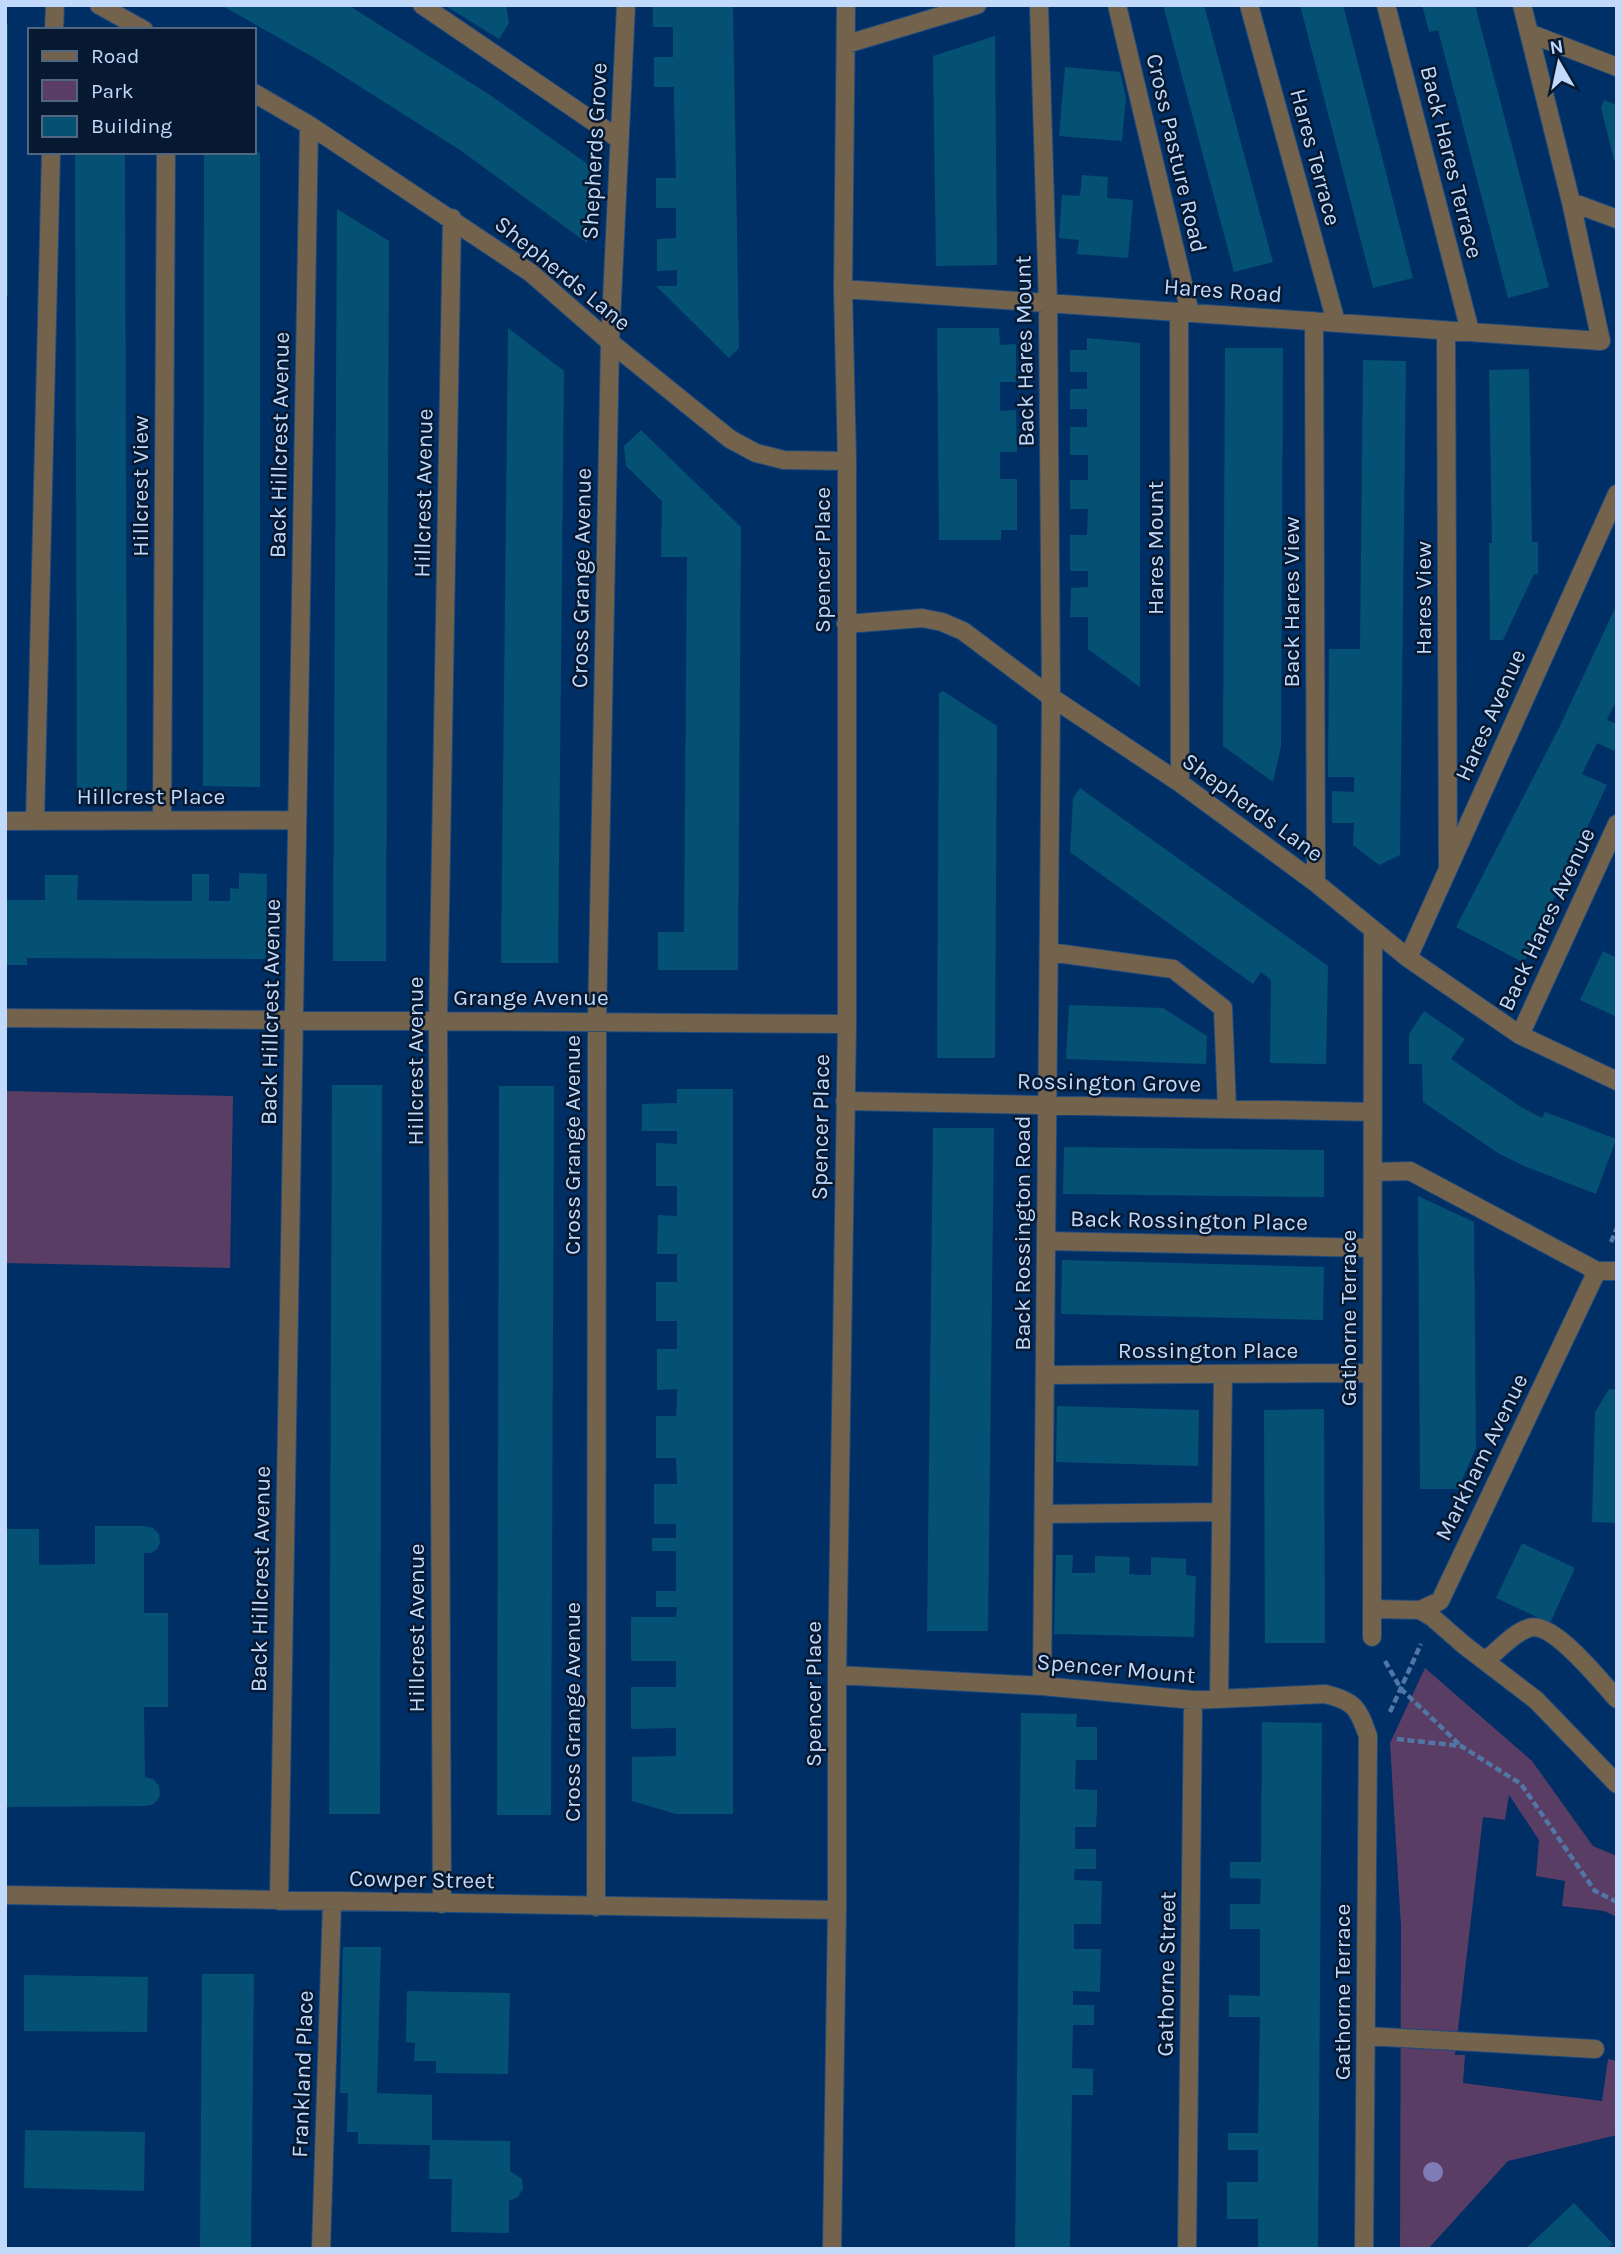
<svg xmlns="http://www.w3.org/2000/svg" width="1622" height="2254" viewBox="0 0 1622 2254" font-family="Karla,sans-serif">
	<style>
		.green { fill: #593d64 }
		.building { fill: #045174 }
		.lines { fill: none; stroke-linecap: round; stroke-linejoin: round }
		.minor-casing { stroke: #1f4a7e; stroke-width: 20 }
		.path { stroke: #5176a5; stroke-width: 4.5; stroke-dasharray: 7 3.5; stroke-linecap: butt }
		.minor { stroke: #73634c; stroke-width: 18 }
		.tree { fill: #7f7cb6 }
		.labels { text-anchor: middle; stroke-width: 5; stroke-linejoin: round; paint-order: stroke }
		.street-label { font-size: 23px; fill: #c1dafc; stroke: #071931 }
	</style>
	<rect width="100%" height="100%" fill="#002f66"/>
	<path class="green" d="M5,1091L233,1096L230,1268L5,1263Z
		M1425,1668L1532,1761L1593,1846L1617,1856V1917L1604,1911L1562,1906L1565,1881L1536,1876L1539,1840L1509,1795L1505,1820L1483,1817L1455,2055H1465L1463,2083L1602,2101L1608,2059L1617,2061V2135L1508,2161L1428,2249H1400L1401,1926L1390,1743Z"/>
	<path class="building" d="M221,5H348L490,95L589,165L587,243L460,150L318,60Z
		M444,5H506L509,23L499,39Z
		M653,5H733L739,348L729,358L656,286H677V270L657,271V239L676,238V208H656V178H676L674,102V87H654V57H673V27H653Z
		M1163,5H1204L1273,262L1234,272Z
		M1300,5H1343L1413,278L1373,288Z
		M1422,5H1475L1549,287L1508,298L1438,30L1429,32Z
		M5,23L8,24V296H5Z
		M995,36L997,265L936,266L933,56Z
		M1065,67L1120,72L1126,97L1122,141L1059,136Z
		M1604,100L1617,105V161L1614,160L1601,108Z
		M254,150L260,153V787L203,786L204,152H254Z
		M75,152H125L127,794H77Z
		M1082,175L1108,177L1107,198L1133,200L1128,258L1077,254L1079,240L1059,238L1062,195L1080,196Z
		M337,209L389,241L386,961H333Z
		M508,328L564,371L558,963H501Z
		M937,328H999L1000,345L1016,344V382H1000V411L1016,410L1017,452H1000V479H1017V530H1001V540H939Z
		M1087,338L1140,343V687L1088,649V617H1070L1071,588L1088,587V571H1070V535H1087L1088,509H1070V480H1088V455H1070V427H1087V409H1070V389H1087V372H1070V350H1087Z
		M1225,348H1283L1281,747L1273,782L1223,746Z
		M1363,360L1406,361L1400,855L1379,865L1353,845L1354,823H1332V791L1354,792V777H1328L1329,649H1360Z
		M1529,369L1532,542H1538V574H1534L1503,640H1490L1489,543H1492L1489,370Z
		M641,430L741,527L738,970H658V932H684L687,557H661L662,501L626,466L624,446Z
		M1617,604V699L1607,720L1617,724V744L1614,751L1597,743L1582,774L1607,785L1524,963L1456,927L1560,726Z
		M943,691L997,726L995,1058H937L939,693Z
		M1080,788L1328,966L1326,1064L1270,1063L1271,980L1261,972L1253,984L1070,852L1073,798Z
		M239,873L267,874L266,959L27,958V965H5V900H45V875H78L77,900L192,901V874H209V901H230V888L239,889Z
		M1603,951L1617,958V1017L1580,1000Z
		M1069,1005L1163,1008L1207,1036L1206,1064L1066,1059Z
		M1424,1011L1465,1039L1451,1059L1521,1107L1542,1118L1545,1112L1616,1139L1596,1194L1524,1166L1498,1153L1423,1102L1422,1064H1409V1034Z
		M332,1085H382L380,1814H329Z
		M499,1086H554L551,1815H497Z
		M677,1089H733V1814H676L632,1801V1757L676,1756V1728L631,1729V1687H676V1661H631V1617H676L677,1607H656V1591H676V1551H652V1538H676V1524H654V1484H677L676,1458H656V1416H676L677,1403V1389L657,1390V1349H677V1321H656V1282H677V1254H657L658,1215L677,1216V1186H656V1143L677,1144V1131H642V1104L677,1103Z
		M933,1128H994L988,1631H927Z
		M1064,1147L1324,1150V1197L1063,1194Z
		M1418,1196L1474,1222L1476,1448L1458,1489H1420Z
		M1062,1260L1324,1267L1323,1320L1061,1314Z
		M1609,1389L1617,1390V1523L1592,1522L1595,1412Z
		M1057,1406L1199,1410L1198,1466L1056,1462Z
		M1324,1409L1325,1643H1265L1264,1410Z
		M95,1526H144L153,1528L159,1534L160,1543L157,1549L151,1553H144V1613H168V1707H144L145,1777L153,1779L159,1786L160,1795L157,1801L152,1805L144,1806L5,1807V1529H39V1565L95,1564Z
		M1522,1543L1575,1568L1550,1623L1496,1598Z
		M1056,1555H1073L1072,1573H1095V1556L1130,1557L1129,1574L1140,1575H1151V1557L1186,1559V1575L1196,1576L1194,1637L1054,1634Z
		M1021,1713L1077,1714L1076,1727H1097V1760H1076L1075,1789L1097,1790V1808L1096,1827H1075V1849H1096V1869H1075L1074,1880L1102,1881L1101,1924H1074V1949H1101L1100,1992L1073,1991V2005H1094V2025H1073L1072,2068L1093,2069V2095H1072L1070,2249H1015Z
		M1262,1722L1322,1723L1318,2249H1258V2219H1227V2182H1258V2150H1228V2133H1258L1260,2017H1229V1995L1260,1996V1929H1230V1904H1260L1261,1879L1230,1878V1862H1261Z
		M343,1947H381L377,2093L432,2095V2140L510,2141V2171L522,2179L523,2189L518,2197L509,2201V2233L451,2232L452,2179H429L430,2145L358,2144V2132H347L348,2093H340Z
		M202,1974H254L251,2247H200Z
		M24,1975L148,1977L147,2032L24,2031Z
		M407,1991L510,1993L508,2074L436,2073V2061H414L415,2043L406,2042Z
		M25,2130L145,2132L144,2191L24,2188Z
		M1574,2203L1613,2244L1607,2249H1525Z"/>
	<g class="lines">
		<g class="minor-casing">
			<path id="minor" d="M99,5L144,30
				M422,5L619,139
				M1039,5L1048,303L1051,697L1042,1686
				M1117,5L1190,313
				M1249,5L1336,322
				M1386,5L1470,331
				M54,30L55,5
				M1529,33L1617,67
				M847,44L977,5
				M254,93L309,125L531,273L610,342L730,439L756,453L784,460L847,461
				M1571,202L1617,219
				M843,289L1601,341L1571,202L1522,5
				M1179,312L1180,783
				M1314,321L1316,883
				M1446,330L1448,866
				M846,624L922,618L942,622L963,631L1051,697L1180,783L1316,883L1408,958L1520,1035L1617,1081
				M162,820L166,152
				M5,821L297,820
				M35,821L51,152
				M1049,952L1173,969L1223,1008L1227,1109
				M1408,958L1617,494
				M5,1018L847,1024
				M1520,1035L1617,824
				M845,1101L1373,1112
				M1373,1172L1410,1171L1597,1271H1617
				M1046,1241L1372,1248
				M1045,1375L1372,1373
				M1044,1514L1221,1512
				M1372,1609L1420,1610L1440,1601L1597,1271
				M1420,1610L1432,1617L1464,1645L1536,1700L1617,1784
				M1372,1637L1373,932
				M1485,1661C1498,1651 1514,1632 1529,1628C1553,1620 1601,1682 1617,1699
				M837,1675L1042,1686L1193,1700L1325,1694C1355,1701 1358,1708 1368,1736L1364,2249
				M1219,1699L1223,1375
				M5,1895L837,1910
				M279,1901L309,125
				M442,1904L438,1021L452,218
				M596,1907L597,1022L610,342L626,5
				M1366,2036L1595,2049
				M321,2249L332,1902
				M832,2249L837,1910V1675L847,1024V461L843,289L846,5
				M1187,2249L1193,1700"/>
		</g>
		<path class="path" d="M1611,1242L1617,1228
			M1385,1661L1401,1689L1460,1745
			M1390,1712L1421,1644
			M1397,1739L1461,1746L1521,1784L1595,1891L1617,1902"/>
		<use href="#minor" class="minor"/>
	</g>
	<circle class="tree" cx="1433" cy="2172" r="10"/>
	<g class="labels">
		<g class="street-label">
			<text transform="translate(594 151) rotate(-87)" y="8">Shepherds Grove</text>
			<text transform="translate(1177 153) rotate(77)" y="8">Cross Pasture Road</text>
			<text transform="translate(1316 157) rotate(75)" y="8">Hares Terrace</text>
			<text transform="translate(1452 162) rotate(76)" y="8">Back Hares Terrace</text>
			<text transform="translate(563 273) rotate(39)" y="8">Shepherds Lane</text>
			<text transform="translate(1223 290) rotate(4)" y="8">Hares Road</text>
			<text transform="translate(1024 351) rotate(-91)" y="8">Back Hares Mount</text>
			<text transform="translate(279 445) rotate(-89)" y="8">Back Hillcrest Avenue</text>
			<text transform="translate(140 486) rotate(-90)" y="8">Hillcrest View</text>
			<text transform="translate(423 493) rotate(-89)" y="8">Hillcrest Avenue</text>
			<text transform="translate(1155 548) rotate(-90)" y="8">Hares Mount</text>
			<text transform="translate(822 560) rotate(-90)" y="8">Spencer Place</text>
			<text transform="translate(581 578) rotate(-89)" y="8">Cross Grange Avenue</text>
			<text transform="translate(1423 598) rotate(-90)" y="8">Hares View</text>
			<text transform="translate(1291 602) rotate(-90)" y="8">Back Hares View</text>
			<text transform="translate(1490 715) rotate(-66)" y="8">Hares Avenue</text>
			<text x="151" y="804">Hillcrest Place</text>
			<text transform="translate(1253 807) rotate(36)" y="8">Shepherds Lane</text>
			<text transform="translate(1546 919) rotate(-65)" y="8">Back Hares Avenue</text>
			<text x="531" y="1005">Grange Avenue</text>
			<text transform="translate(270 1012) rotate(-89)" y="8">Back Hillcrest Avenue</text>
			<text transform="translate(415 1061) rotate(-90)" y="8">Hillcrest Avenue</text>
			<text transform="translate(1109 1082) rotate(1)" y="8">Rossington Grove</text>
			<text transform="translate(820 1127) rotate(-89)" y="8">Spencer Place</text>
			<text transform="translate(572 1145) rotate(-90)" y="8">Cross Grange Avenue</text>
			<text transform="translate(1189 1220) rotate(1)" y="8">Back Rossington Place</text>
			<text transform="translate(1022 1233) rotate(-90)" y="8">Back Rossington Road</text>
			<text transform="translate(1348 1318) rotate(-90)" y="8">Gathorne Terrace</text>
			<text x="1208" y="1358">Rossington Place</text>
			<text transform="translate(1481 1457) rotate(-64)" y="8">Markham Avenue</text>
			<text transform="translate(260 1579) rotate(-89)" y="8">Back Hillcrest Avenue</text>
			<text transform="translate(416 1628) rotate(-90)" y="8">Hillcrest Avenue</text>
			<text transform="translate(1116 1668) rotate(5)" y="8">Spencer Mount</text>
			<text transform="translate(813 1694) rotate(-90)" y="8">Spencer Place</text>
			<text transform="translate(572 1712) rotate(-90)" y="8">Cross Grange Avenue</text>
			<text transform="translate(422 1879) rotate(1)" y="8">Cowper Street</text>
			<text transform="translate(1166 1974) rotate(-89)" y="8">Gathorne Street</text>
			<text transform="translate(1342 1992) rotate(-90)" y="8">Gathorne Terrace</text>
			<text transform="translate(302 2074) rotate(-88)" y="8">Frankland Place</text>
		</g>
	</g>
	<rect width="1622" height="2254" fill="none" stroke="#c1dafc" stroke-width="14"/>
	<rect x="28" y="28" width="228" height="126" fill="#071931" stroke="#516682" stroke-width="2"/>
	<rect x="42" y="51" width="35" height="10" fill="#73634c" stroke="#516682" stroke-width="2"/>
	<text x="91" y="63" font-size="21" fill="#c1dafc">Road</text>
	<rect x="42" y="80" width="35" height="21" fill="#593d64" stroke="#516682" stroke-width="2"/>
	<text x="91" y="98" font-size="21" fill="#c1dafc">Park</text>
	<rect x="42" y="116" width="35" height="21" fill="#045174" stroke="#516682" stroke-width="2"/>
	<text x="91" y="133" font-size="21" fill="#c1dafc">Building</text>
	<g transform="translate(1559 63) rotate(351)" stroke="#071931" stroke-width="5" paint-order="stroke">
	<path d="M0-5L12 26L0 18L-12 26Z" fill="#c1dafc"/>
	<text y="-10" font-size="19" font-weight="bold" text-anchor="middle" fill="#c1dafc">N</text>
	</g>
</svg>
